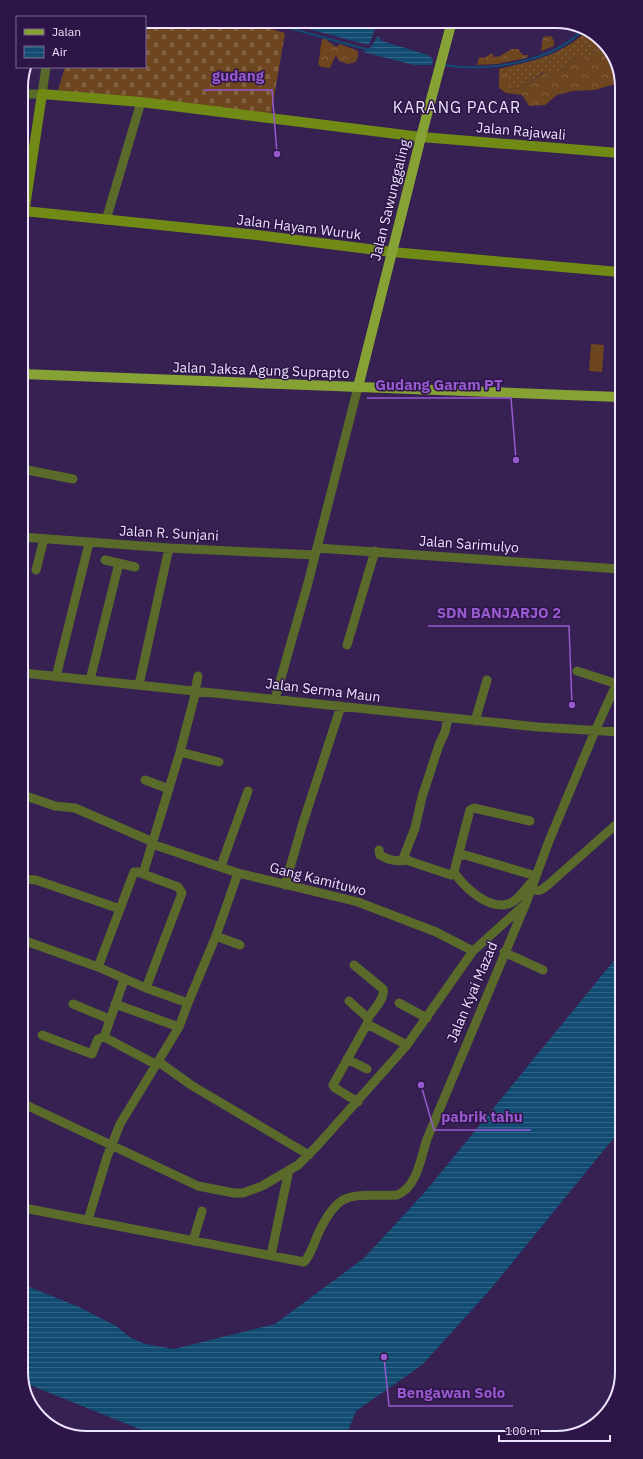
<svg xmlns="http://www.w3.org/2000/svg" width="643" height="1459" viewBox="0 0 643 1459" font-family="'IBM Plex Sans',sans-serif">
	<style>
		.grass { fill: url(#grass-dots) }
		.forest { fill: url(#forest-crowns) }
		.cemetery { fill: url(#cemetery-stones) }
		.garden { fill: #6d451f }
		.water { fill: url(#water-rules) }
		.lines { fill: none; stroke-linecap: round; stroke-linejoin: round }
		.stream { stroke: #124c72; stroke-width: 2 }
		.street { stroke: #596a2a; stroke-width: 9 }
		.secondary { stroke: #708a15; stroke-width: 10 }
		.primary { stroke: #86a134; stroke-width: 10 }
		.labels { text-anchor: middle; stroke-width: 3; stroke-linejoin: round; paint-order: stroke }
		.street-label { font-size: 14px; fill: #ede4fe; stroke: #2d1547 }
		.quarter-label { font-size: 16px; letter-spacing: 1px; fill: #ede4fe; stroke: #2d1547 }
		.rim { fill: none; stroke: #ede4fe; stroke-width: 2 }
		.leader { fill: none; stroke: #985acf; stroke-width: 1.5 }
		.callout-dot { fill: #985acf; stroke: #2d1547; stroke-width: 1.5 }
		.callout-label { font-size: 15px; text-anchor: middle; font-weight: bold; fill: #985acf; stroke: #2d1547; stroke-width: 3; stroke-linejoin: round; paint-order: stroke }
	</style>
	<defs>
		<pattern id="grass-dots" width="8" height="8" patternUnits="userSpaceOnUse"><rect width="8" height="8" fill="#6d451f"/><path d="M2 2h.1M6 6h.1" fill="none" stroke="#826041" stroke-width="1.8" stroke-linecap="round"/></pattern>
		<pattern id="forest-crowns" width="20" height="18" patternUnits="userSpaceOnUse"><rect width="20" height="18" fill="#6d451f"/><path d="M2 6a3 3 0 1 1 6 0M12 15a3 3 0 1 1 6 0" fill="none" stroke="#826041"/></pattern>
		<pattern id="cemetery-stones" width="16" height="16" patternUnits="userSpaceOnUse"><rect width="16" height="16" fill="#6d451f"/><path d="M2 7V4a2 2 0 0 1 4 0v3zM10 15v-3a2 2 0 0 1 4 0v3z" fill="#826041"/></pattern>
		<pattern id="water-rules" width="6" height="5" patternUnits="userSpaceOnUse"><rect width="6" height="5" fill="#124c72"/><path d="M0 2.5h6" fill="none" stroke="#356687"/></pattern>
	</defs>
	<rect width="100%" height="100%" fill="#372052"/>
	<path class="grass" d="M587,31L596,34L612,56L597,48L586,59L576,57L556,74L543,72L521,89L508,88L506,75L499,69C535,60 558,57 587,31Z"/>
	<path class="forest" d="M551,36L554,41V46L541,51L543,37Z
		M325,39L336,47L340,44L358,51V56L356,62L348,64L339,61L336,55L330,68L321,67L318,64C320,56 320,48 322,40Z
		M597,48C616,60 618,60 618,83L595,90L573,91L557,95L545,105L529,106L522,95L506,93L499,88V69L507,75L508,88L521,89L544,72L556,74L576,57L586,59Z
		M511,49H518L523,55H529L526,58L497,64L477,65L479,57L484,58L492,53L494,57L500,56Z"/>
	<path class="cemetery" d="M145,21H245L285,33L271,115L58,90L65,67H145Z"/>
	<path class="garden" d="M591,344L604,345L602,372L589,371Z"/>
	<path class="water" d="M278,21H378L369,45Z
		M378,36L382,41L428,55L433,59L432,65H414L363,52L370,48Z
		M621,952V1131L608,1145L489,1291L422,1365L356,1411L346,1436L159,1437L25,1383L24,1285L79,1307L116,1326L131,1338L145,1344L174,1349L275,1324L364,1258L425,1192Z"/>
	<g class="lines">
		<path class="stream" d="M264,21L369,50
			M444,65C485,72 553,63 583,29"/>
		<path class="street" d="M21,94H42L46,67
			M106,220L141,102
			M22,469L73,479
			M22,537L169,548L315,555
			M317,548L620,569
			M105,560L135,567
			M36,570L44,539
			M347,645L375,551
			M577,671L617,684
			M23,673L538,727L620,732
			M56,677L89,543
			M90,680L119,563
			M139,685L169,548
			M195,691L198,676
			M275,699L308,583L358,387
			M448,718L445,732L439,745L422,797L415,828L404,856L409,861L451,875L454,872L458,856L465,855L536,876
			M475,721L487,680
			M180,752L219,762
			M145,780L169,789
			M23,795L55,806L75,808L153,842
			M152,844L238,873L358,902L436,932L473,951
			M379,850L380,855C388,860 397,862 406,860
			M458,856L470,810L474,808L530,821
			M221,866L248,791
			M454,872C464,887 488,910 508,904C517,902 525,889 531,883
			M143,874L180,752L196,691
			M23,879L36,880L120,909
			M285,885L302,826L341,706
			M532,886L533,889C540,893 544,888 549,884L620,821
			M216,936L240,945
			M23,940L98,967L146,988L188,1003
			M504,952L543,970
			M354,965L383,989C386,998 373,1010 368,1018
			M98,967L134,872H138L178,887L182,893L146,988
			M349,1001L368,1018L367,1024L333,1085L335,1088L358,1102
			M399,1003L427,1018
			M73,1004L109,1019
			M115,1004L179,1027
			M367,1024L407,1045
			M42,1035L92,1054L98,1039L104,1037L157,1065
			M104,1037L124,980
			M347,1059L367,1069
			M159,1062L191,1085L309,1155
			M24,1104L198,1186L234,1193H243L262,1186L298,1165L317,1146L407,1045L473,951L523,906
			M24,1208L304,1262C311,1255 314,1243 318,1234C340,1187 351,1197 397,1195C417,1188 421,1157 427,1139L526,903L549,841L595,731L620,676
			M88,1220L107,1157L120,1124L179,1027L188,1003L216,936L238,873
			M193,1241L202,1211
			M271,1255L289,1170"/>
		<path class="secondary" d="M24,211L257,235L392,252L619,272
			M22,227L42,94L141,102L421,137L619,153"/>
		<path class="primary" d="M22,374L619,397
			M358,387L421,137L452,21"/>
	</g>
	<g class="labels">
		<g class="street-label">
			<text transform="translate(521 131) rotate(5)" y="5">Jalan Rajawali</text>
			<text transform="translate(390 200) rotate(-76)" y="5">Jalan Sawunggaling</text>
			<text transform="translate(299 227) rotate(7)" y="5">Jalan Hayam Wuruk</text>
			<text transform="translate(261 370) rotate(2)" y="5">Jalan Jaksa Agung Suprapto</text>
			<text transform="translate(169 533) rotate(3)" y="5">Jalan R. Sunjani</text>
			<text transform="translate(469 544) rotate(4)" y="5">Jalan Sarimulyo</text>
			<text transform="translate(323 690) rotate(7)" y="5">Jalan Serma Maun</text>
			<text transform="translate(318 879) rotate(14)" y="5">Gang Kamituwo</text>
			<text transform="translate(472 992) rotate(-67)" y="5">Jalan Kyai Mazad</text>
		</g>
		<g class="quarter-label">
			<text x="457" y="113">KARANG PACAR</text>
		</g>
	</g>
	<path d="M0 0H643V1459H0ZM87 28H556A59 59 0 0 1 615 87V1372A59 59 0 0 1 556 1431H87A59 59 0 0 1 28 1372V87A59 59 0 0 1 87 28Z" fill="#2d1547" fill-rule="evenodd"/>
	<path class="rim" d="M87 28H556A59 59 0 0 1 615 87V1372A59 59 0 0 1 556 1431H87A59 59 0 0 1 28 1372V87A59 59 0 0 1 87 28Z"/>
	<path class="leader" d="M277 154L272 90H204M516 460L511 398H367M572 705L569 626H428M421 1085L434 1130H531M384 1357L389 1406H513"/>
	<g class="callout-dot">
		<circle cx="277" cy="154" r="4"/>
		<circle cx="516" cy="460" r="4"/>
		<circle cx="572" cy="705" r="4"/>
		<circle cx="421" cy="1085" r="4"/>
		<circle cx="384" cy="1357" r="4"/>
	</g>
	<g class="callout-label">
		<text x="238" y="81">gudang</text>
		<text x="439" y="390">Gudang Garam PT</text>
		<text x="499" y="618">SDN BANJARJO 2</text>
		<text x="482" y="1122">pabrik tahu</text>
		<text x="451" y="1398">Bengawan Solo</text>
	</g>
	<rect x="16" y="16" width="130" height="52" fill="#2d1547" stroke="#7a6890"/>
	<rect x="24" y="29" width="20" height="6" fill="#86a134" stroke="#7a6890"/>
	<text x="52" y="36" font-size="12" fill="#ede4fe">Jalan</text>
	<rect x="24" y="46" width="20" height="12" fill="url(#water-rules)" stroke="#7a6890"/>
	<text x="52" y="56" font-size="12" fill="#ede4fe">Air</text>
	<path d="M499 1435v6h111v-6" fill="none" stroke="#ede4fe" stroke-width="2"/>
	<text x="505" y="1435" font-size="12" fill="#ede4fe" stroke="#2d1547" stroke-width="3" paint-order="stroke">100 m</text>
</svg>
